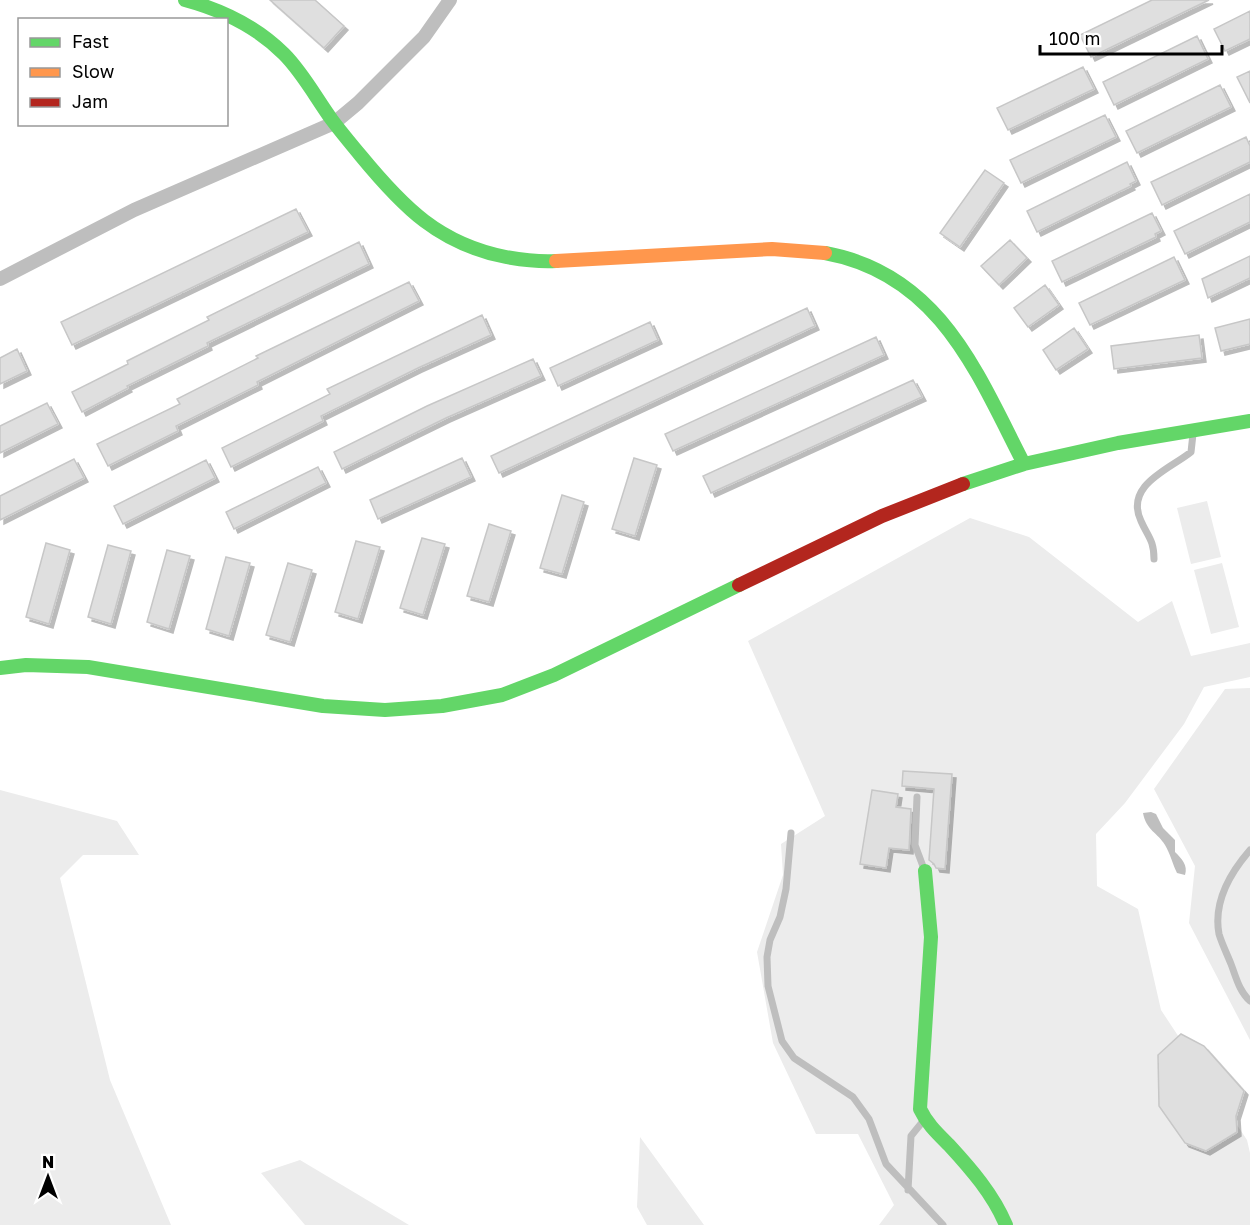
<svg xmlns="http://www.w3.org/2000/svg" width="1250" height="1225" viewBox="0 0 1250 1225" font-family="'Golos Text',sans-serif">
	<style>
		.green { fill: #ececec }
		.water { fill: #bfbfbf }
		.building { fill: #dfdfdf; stroke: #c7c7c7; stroke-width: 1.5; filter: url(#shadow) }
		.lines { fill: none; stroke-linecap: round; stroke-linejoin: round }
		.lane { stroke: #bebebe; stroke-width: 7 }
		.street { stroke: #bebebe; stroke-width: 14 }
		.fast { stroke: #63d668; stroke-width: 14 }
		.slow { stroke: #ff974d; stroke-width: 14 }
		.jam { stroke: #b3261e; stroke-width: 14 }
	</style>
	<defs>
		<filter id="shadow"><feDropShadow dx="4" dy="4" stdDeviation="0" flood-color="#0004"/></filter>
	</defs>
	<rect width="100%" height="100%" fill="#fff"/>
	<path class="green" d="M1207,501L1221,557L1191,564L1177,508Z
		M970,518L1029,537L1138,622L1172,601L1191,656L1250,643V677L1204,687L1184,724L1125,803L1096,834L1097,886L1138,909L1161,1010L1247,1140L1250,1153V1225H879L894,1205L858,1134H816L773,1043L757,952L783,875L781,844L825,816L748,641Z
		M1222,563L1239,627L1211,634L1194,570Z
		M1250,688V1040L1189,923L1195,866L1154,789L1225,689Z
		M0,790L117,821L139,855H83L60,878L110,1080L171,1225H0Z
		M640,1137L704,1225H647L637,1207Z
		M300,1160L409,1225H305L261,1173Z"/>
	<path class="water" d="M1151,812L1156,814L1163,828L1175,840V852C1182,859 1188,865 1185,875L1177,873C1173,865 1170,853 1165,845C1158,833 1146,830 1143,813Z"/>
	<path class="building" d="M270,0H315L344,26L324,48Z
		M1152,0H1209L1091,57L1080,35Z
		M1250,11V39L1225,51L1214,29Z
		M1197,36L1208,59L1114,105L1103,82Z
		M1083,67L1094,89L1008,130L997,108Z
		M1250,71V103L1237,77Z
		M1220,85L1231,107L1137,153L1126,131Z
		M1105,115L1116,137L1021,183L1010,160Z
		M1246,137L1250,146V162L1162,205L1151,182Z
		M1127,162L1136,181L1130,184L1131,186L1037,232L1027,211Z
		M985,170L1004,183L960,247L940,233Z
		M1250,194V222L1185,254L1174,231Z
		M296,209L308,232L72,345L61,322Z
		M1152,213L1161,231L1155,234L1156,237L1062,282L1052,261Z
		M1010,240L1027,258L999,285L981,266Z
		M359,242L369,264L207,343L208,346L127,386L128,388L82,412L72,392L128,364L127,361L209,320L207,317Z
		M1250,256V278L1208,298L1202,279Z
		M1174,257L1185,280L1090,325L1079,303Z
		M409,282L419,301L257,382L258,385L176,426L178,431L108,466L97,444L180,404L177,399L258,358L256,356Z
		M1045,285L1059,305L1028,327L1014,308Z
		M807,308L815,326L499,473L491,456Z
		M482,315L491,335L418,368L321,416L323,421L231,467L222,448L330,394L327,389Z
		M1250,319V344L1221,351L1215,328Z
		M650,322L658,340L558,386L550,368Z
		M1074,328L1088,349L1056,370L1043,350Z
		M1199,335L1202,358L1114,369L1111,346Z
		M876,337L884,355L673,451L665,434Z
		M17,349L27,371L0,384V358Z
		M533,359L541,376L446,418L342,469L334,452L427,406Z
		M913,380L922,397L711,493L703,476Z
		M47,403L58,424L0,453V426Z
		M462,458L471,477L378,519L370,500Z
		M634,458L657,465L635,536L612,529Z
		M74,459L84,478L0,520V496Z
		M206,460L215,478L123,524L114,506Z
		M318,467L326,483L234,529L226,512Z
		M562,495L584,502L562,574L540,568Z
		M489,524L511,531L489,602L467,596Z
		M422,538L445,544L423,615L400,608Z
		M356,541L380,547L358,619L335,612Z
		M46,543L70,550L49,624L26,617Z
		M108,545L131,551L111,624L88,617Z
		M167,550L190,556L169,629L147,622Z
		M226,557L250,563L229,636L206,629Z
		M288,563L312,570L290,642L266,635Z
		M903,771L952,774L945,869L936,868L934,864L929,860L934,789L902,786Z
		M872,790L898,794L896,807L911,809L909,850L889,848L886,868L860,864Z
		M1181,1034L1204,1046L1244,1091L1236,1116L1237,1132L1206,1151L1185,1143L1159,1106L1158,1055Z"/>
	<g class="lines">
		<path class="lane" d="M1154,559C1154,540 1148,537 1141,521C1124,485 1170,469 1191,452L1193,434
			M917,797L915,845L924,869
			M791,833L786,889L780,917L770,940L767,957L768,986L782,1041L794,1058L853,1097L869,1119L886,1164L943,1225
			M1250,850C1230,873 1213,902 1219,934C1222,944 1227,954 1231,964C1236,977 1239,991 1250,1001
			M908,1190L911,1136L924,1120"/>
		<path class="street" d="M0,279L134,210L334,123L358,103L424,37L450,0"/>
		<path class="fast" d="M185,0C222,10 257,27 284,54C303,73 316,98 332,120C341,132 351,144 361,156C403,207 439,244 506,257C523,260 539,262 556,261
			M825,253C940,274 977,373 1024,464
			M963,484L1024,464L1118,443L1250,421
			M0,668L26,665L88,667L323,706L385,710L442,706L502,695L554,675L739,585
			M925,871L931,937L920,1109C927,1124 938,1134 949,1145C971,1169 993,1194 1006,1225"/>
		<path class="slow" d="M556,261L772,249L825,253"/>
		<path class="jam" d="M739,585L882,516L963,484"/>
	</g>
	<rect x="18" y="18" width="210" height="108" fill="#ffffff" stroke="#999999" stroke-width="1.5"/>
	<rect x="30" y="38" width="30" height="9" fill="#63d668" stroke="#999999" stroke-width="1.5"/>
	<text x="72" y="48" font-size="18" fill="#000000">Fast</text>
	<rect x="30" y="68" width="30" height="9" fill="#ff974d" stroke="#999999" stroke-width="1.5"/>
	<text x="72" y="78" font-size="18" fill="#000000">Slow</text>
	<rect x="30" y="98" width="30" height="9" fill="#b3261e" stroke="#999999" stroke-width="1.5"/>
	<text x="72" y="108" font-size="18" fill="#000000">Jam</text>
	<g transform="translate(48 1177)" stroke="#ffffff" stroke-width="4.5" paint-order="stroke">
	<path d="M0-4.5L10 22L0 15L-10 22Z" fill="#000000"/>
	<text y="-9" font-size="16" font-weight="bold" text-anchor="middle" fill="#000000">N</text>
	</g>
	<path d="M1040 45v9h182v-9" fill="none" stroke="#000000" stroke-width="3"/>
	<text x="1049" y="45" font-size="18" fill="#000000" stroke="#ffffff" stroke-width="4.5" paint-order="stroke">100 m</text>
</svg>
